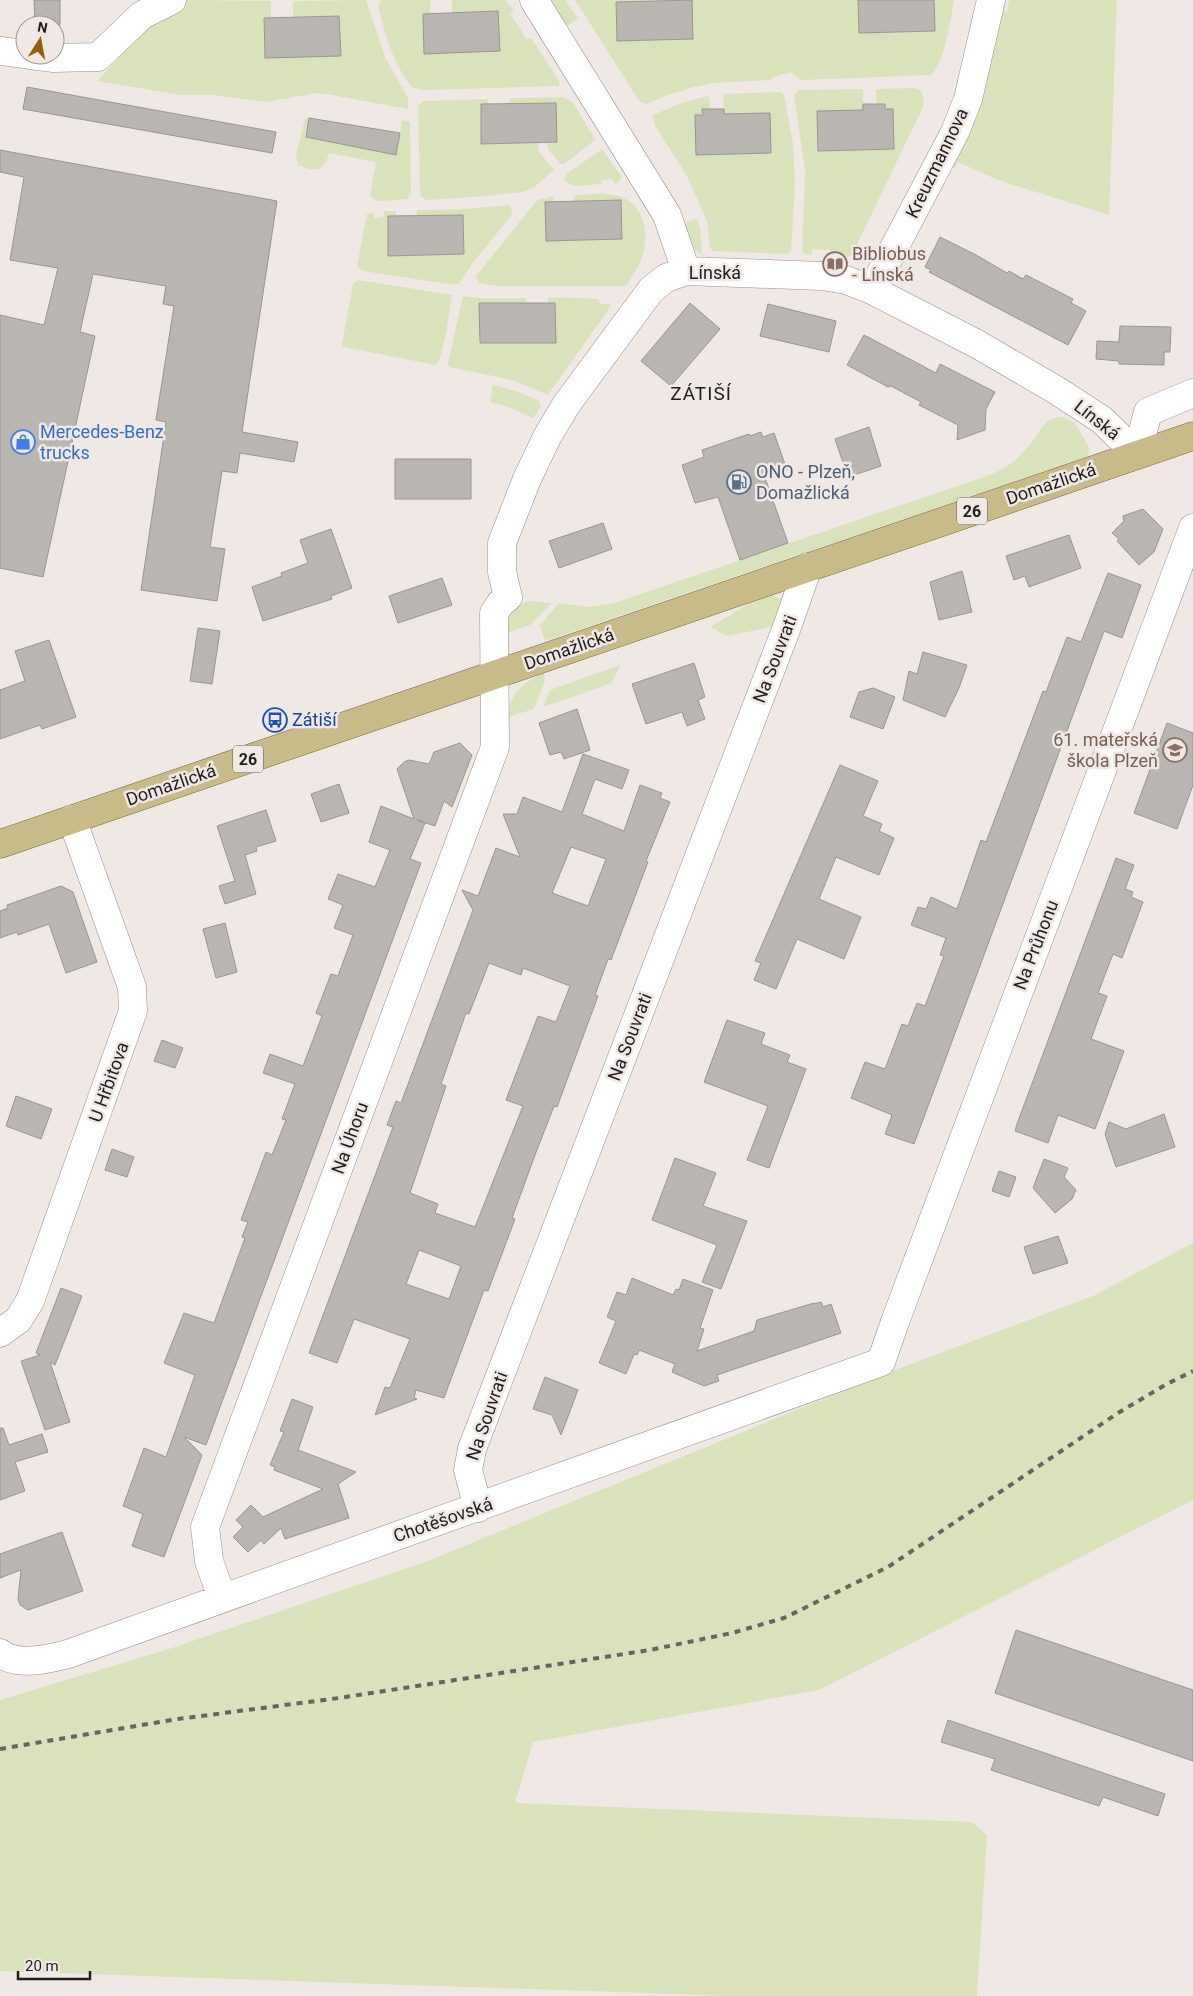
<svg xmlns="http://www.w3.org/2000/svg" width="1193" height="1996" viewBox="0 0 1193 1996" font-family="Roboto,sans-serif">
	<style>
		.green { fill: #dae2bb }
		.building { fill: #b9b5b0; stroke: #989590; fill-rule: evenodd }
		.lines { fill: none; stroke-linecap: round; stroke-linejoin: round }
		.street-casing { stroke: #948e8b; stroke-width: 29 }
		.primary-casing { stroke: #756630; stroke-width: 29 }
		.street { stroke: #fff; stroke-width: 28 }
		.primary { stroke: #c8bb89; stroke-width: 28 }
		.rail { stroke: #686462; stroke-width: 4; stroke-dasharray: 6 6; stroke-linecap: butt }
		.labels { text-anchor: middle; stroke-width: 5; stroke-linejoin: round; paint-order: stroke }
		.shield { fill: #efe8e5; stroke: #5e5b58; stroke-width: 1 }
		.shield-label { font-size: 16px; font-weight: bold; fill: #201e1c }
		.street-label { font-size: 18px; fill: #201e1c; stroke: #efe8e5 }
		.education-label { font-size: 18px; fill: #785e54; stroke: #efe8e5; text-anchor: start }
		.shop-label { font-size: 18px; fill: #366cbe; stroke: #efe8e5; text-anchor: start }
		.service-label { font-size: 18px; fill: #4e5e75; stroke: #efe8e5; text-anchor: start }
		.transit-label { font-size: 18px; fill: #164399; stroke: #efe8e5; text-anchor: start }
		.neighbourhood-label { font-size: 19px; letter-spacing: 1px; fill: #201e1c; stroke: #efe8e5 }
	</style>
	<rect width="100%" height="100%" fill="#efe8e5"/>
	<path class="green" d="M182,0L271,1V18H264L265,58L341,55L339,16L293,17V1L366,0L385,57L408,98V109L326,94L317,93L266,102L214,95H181L97,81L156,20Z
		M381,0H430V14H423L424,54L499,51L498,11L452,13V0H506L514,11L510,13L527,40L531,38L559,81V86L423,90L413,88C395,69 383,30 378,5Z
		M545,0H565L578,19L565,27Z
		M575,0H659L616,2L618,41L693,39L692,0H858L860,33L935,31L934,0H954C951,17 944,65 931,75L803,80L797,78L791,72L776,76L770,80L715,83L694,87L668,95L647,104L640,102Z
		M1009,0H1117L1109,215L998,180L958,162L954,169L951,163L1000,10L1007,12Z
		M915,88L921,90L924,100L923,107L852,255L848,257L831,256V250L812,249V255L802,253L805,170L794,96L798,90L863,89V110L819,151L894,149L884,104H877L876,91L877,89Z
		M781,92L784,95L793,144L795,184L791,252L788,254L713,251L710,248L707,221L687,176L654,124L653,115L684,102L709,96L710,109L702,110L703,115L695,116L696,155L771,153L770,113L724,114L723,94Z
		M562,97L573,102L595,140L564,164H561L548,149L547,143L557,142L556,103L510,104V98Z
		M488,99V104H481L482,144L538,143L539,152L554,170L533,188L522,192L487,196L427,200L421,197L420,194L418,106L424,101Z
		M309,118L306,136L396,155L402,120L410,122L411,193L408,199L382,201L375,200L370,195L376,162L329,153C324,172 316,172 298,165L296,156L305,119Z
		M602,149L621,176L619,182L614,184L613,179L602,180L601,184C590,184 571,190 564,179L568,173Z
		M574,195C588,195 608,191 621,197C645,206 650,235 642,257C639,267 632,276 627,285L622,286H497L479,283L476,276L534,204L538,200L553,196V202H545L546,241L622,239L621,200L574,201Z
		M508,205L511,208L512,215L474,261L459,284H448L363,271L357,266L367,214L374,212V218L383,217L384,211H396V216L388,217L389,256L464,254L463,215L417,216V210L466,209Z
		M697,218L700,228L702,255L695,250L682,228L684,224Z
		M358,280L452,295C449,310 445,354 436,365L344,347L342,344L353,284Z
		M463,296L477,298H526V303H480V343H555V303H548V297L598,299L600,304H609L611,306L548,395L512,380L449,367L448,363Z
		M493,385C509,388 524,394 539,401L541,406L533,418L508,407L490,402Z
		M1063,417L1075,423L1090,449L1087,457L545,641L540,625L559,603L590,607L614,603L978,479C993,474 1007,468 1019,457C1023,452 1028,447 1032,442C1042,429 1045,417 1063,417Z
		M772,595L782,600L781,625L727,636L710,627L760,597Z
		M528,601L552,603L530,625L509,632C504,616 514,606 528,601Z
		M620,665L612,683L543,707L550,690Z
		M544,673L545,681L534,709L508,717C509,694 523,682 544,673Z
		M1193,1243V1500L819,1690L533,1742L515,1803L972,1822L987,1835L977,1996H732L0,1971V1700L172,1648L425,1562L884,1374L1093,1296Z"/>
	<path class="building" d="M34,0H60V25H35Z
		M692,0L693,39L617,41L616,2Z
		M858,0H934L935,31L859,33Z
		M498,11L500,51L424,54L423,14Z
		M339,16L341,56L265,58L264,18Z
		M27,87L276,132L272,153L23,109Z
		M556,103L557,142L481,144V104Z
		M863,104H885V109H893L894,149L818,151L817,111L863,110Z
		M702,109H724V114L770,113L771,153L696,155L695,115H703Z
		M309,118L400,133L396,155L306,137Z
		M0,150L277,201L242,432L298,442L294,462L240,453L237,473L222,471L210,547L225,549L217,601L141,590L166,422L156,420L174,306L163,304L166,286L93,274L80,332L95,336L43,577L0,568V315L44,325L58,268L10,260L24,177L0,172Z
		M621,200L622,239L546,241L545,202Z
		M463,215L464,254L388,256V216Z
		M940,237L976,255L1007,273L1009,271L1023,279L1026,275L1073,299L1071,303L1086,311L1068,345L929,272L931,270L925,267Z
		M479,303H555L556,343H480Z
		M690,303L720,329L671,386L641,361Z
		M768,304L836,321L829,352L760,336Z
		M1120,326L1171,327L1170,352H1164V365L1119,364V361L1096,359L1097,341L1119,342Z
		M864,335L936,373L940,364L995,392L986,409L985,430L957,440L958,425L919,405L921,402L891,386L888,387L847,365Z
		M869,427L881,466L848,477L835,439Z
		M761,432L763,437L774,433L787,470L765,478L788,543L740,560L718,497L695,503L682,465L704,457L702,450L749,434L750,436Z
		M395,459H471V499H395Z
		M1143,509L1163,529L1154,552L1139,565L1117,541L1119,539L1112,533L1124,521L1123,516Z
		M603,523L612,549L559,568L549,541Z
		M331,529L352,588L331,596L332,599L263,621L252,587L282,576L281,573L308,563L300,540Z
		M1069,535L1081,568L1029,587L1025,576L1014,580L1006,556Z
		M962,571L972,612L939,620L930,582Z
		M1108,573L1141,585L1122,638L1104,631L914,1144L885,1134L892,1115L851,1098L865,1062L885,1069L902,1024L908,1026L917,1003L925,1006L944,956L940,955L946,938L911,925L918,907L926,909L931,897L957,909L981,840L986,842L1043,691L1046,692L1067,637L1081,642Z
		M442,578L452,605L398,623L389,596Z
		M198,628L220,631L212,684L190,681Z
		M49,640L76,717L42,729L40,725L0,739V690L25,681L15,651Z
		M923,652L967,665L959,688L945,717L903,700L909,671L917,674Z
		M694,663L705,697L698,700L705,719L687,726L682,712L646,724L632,684Z
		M873,688L895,697L883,729L850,717L859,692Z
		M577,709L590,750L564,759L561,752L550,755L539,723Z
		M1167,723L1193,733V785L1177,829L1134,813Z
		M460,743L472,755L452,807L444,801L435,826L417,820L425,823L410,859L421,863L206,1445L184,1437L202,1455L164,1557L132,1546L143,1514L123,1506L144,1448L166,1457L195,1375L164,1363L184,1313L214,1323L245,1238L242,1237L248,1222L241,1220L266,1152L272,1155L286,1120L282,1119L295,1084L263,1073L270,1054L303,1066L322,1016L316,1013L331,974L338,976L353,935L334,928L343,905L328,899L338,874L375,887L390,850L369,842L381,806L414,819L397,769L404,762L409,760L429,764L434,752Z
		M583,754L629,770L622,789L595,779L582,814L624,831L640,785L662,793L660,798L670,802L646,861L648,862L611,960L608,959L595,995L598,996L557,1107L554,1106L535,1155L512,1218L515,1219L488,1291L484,1290L444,1398L416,1390L414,1398L417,1399L375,1415L385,1387L390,1388L410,1339L354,1319L337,1363L309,1353L393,1127L387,1125L396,1101L401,1103L473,910L462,890L478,896L496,848L520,857L503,814H517L523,797L562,812ZM571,847L606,859L588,906L552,893ZM489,963L521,975L523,968L570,986L556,1022L538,1016L506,1100L523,1106L475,1227L435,1213L438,1204L410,1193L446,1086L441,1084L466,1013L469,1014ZM419,1250L461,1266L449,1299L406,1284Z
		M840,765L878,781L863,816L882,824L879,831L894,838L879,875L836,857L819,899L861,917L844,959L797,939L776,989L754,980L761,963L755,961Z
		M339,784L349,813L321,822L311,794Z
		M266,810L276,841L256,847L257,851L245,855L256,894L225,904L219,886L235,881L217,826Z
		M1116,858L1134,865L1125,889L1133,892L1131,897L1143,902L1122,958L1113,954L1098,993L1107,996L1091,1039L1124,1051L1095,1129L1058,1115L1048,1143L1015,1131L1017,1124Z
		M61,886L73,892L97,962L66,973L49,924L18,935L17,932L0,938V911L8,908L7,905Z
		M225,923L237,972L216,978L203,929Z
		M727,1020L765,1033L761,1044L790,1055L787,1062L806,1069L769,1168L747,1160L768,1106L704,1082Z
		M162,1040L183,1048L175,1068L154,1061Z
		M16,1096L52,1109L41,1139L6,1126Z
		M1164,1114L1175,1147L1116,1167L1105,1134L1109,1122L1126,1129Z
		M112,1149L134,1157L127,1177L105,1170Z
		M675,1158L716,1173L703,1206L747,1221L721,1289L702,1282L717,1245L652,1220Z
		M1044,1159L1068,1168L1064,1177L1076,1190L1072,1199L1055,1213L1033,1188Z
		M999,1171L1016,1177L1009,1197L992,1191Z
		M1058,1236L1068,1263L1033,1274L1024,1247Z
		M632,1278L673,1295L676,1289L679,1290L683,1279L713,1290L700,1328L704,1329L697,1351L754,1331L757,1320L814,1303V1304L821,1302L823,1307L831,1304L841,1333L717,1375L719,1381L704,1386L672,1372L675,1364L639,1350L637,1355L634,1354L626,1374L599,1363L616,1321L607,1317L617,1292L626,1295Z
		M61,1288L82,1296L55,1365L50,1362L70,1422L45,1430L21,1361L40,1355L36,1353Z
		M545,1377L578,1390L561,1435L552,1415L533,1409Z
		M292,1399L313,1407L298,1450L356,1472L338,1484L349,1518L285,1539L281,1528L264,1544L261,1540L248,1552L233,1537L243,1527L236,1520L251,1505L263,1517L323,1489L274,1470L275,1467L270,1465L284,1432L280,1431Z
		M0,1428H3L9,1445L42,1434L48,1452L15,1462L25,1491L0,1500Z
		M62,1532L83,1591L28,1610L20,1605L18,1599L21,1570L0,1578V1554Z
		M1016,1630L1193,1690V1761L995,1693Z
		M948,1720L1165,1794L1158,1816L1103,1797L1099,1806L991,1770L995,1759L941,1742Z"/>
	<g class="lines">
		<g class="street-casing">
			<path id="street" d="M534,0L667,215L686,271
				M0,51L25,54
				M30,55L54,58L98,57L142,15L172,0
				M872,290L955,132L968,99L991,0
				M0,1333L18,1320L30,1301L133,1011L132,987L72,819
				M478,1508L468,1470L472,1449L787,627L808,567
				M222,1598L209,1561L205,1527L495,747L494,613L500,604L508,597L502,572V543L527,479L547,437L566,405L651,290L666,278L686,271L822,276L846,280L872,290L977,344L1056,390L1102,420L1137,454L1148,412L1193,393
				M0,1653C17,1667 49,1659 68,1654L881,1362L896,1319L1193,528"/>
		</g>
		<g class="primary-casing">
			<path id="primary" d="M0,844L1193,436"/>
		</g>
		<use href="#street" class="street"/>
		<use href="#primary" class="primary"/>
		<path class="rail" d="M0,1749L178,1719L339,1698L650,1650L732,1633L784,1618L888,1567L1118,1413L1165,1385L1193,1371"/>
	</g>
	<defs>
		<g id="library-ring" transform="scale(1.25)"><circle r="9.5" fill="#efe8e5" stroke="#8d6e63" stroke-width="1.5"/><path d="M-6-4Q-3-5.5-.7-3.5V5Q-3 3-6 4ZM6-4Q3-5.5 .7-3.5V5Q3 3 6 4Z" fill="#8d6e63"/></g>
		<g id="shop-ring" transform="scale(1.25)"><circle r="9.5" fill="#efe8e5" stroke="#3f7fe0" stroke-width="1.5"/><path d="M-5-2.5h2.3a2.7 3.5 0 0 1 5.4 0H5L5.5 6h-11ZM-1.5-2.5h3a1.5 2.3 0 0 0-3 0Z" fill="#3f7fe0"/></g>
		<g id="fuel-ring" transform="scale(1.25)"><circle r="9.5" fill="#efe8e5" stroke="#5c6f8a" stroke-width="1.5"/><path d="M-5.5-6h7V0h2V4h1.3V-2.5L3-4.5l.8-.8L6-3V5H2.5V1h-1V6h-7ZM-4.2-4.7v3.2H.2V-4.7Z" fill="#5c6f8a"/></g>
		<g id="bus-ring" transform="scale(1.25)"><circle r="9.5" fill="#efe8e5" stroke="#1a4fb4" stroke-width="1.5"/><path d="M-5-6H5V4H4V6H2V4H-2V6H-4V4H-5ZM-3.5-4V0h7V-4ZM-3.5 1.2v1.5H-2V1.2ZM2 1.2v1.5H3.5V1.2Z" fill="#1a4fb4"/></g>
		<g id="school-ring" transform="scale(1.25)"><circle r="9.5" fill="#efe8e5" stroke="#8d6e63" stroke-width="1.5"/><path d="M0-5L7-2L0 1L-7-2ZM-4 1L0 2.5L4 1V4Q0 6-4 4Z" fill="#8d6e63"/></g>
	</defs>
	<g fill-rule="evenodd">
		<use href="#library-ring" x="835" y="264"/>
		<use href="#shop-ring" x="23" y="442"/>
		<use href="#fuel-ring" x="739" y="482"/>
		<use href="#bus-ring" x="275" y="720"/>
		<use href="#school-ring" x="1175" y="750"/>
	</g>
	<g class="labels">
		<g class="shield">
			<rect x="957" y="497.5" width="30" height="27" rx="4"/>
			<rect x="233" y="745.5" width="30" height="27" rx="4"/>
		</g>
		<g class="shield-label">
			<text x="972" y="517">26</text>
			<text x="248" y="765">26</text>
		</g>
		<g class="street-label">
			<text transform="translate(937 163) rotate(-64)" y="6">Kreuzmannova</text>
			<text x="715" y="279">Línská</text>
			<text transform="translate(1097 420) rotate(38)" y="6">Línská</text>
			<text transform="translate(1051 484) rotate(-19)" y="6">Domažlická</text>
			<text transform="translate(569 649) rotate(-19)" y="6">Domažlická</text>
			<text transform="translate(775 659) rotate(-69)" y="6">Na Souvrati</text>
			<text transform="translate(171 785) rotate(-19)" y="6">Domažlická</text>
			<text transform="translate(1036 945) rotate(-69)" y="6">Na Průhonu</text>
			<text transform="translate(630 1037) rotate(-69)" y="6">Na Souvrati</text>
			<text transform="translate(109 1082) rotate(-70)" y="6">U Hřbitova</text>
			<text transform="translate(350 1138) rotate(-70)" y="6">Na Úhoru</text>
			<text transform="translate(487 1416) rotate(-71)" y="6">Na Souvrati</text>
			<text transform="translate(443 1520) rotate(-19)" y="6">Chotěšovská</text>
		</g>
		<g class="education-label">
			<text x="852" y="260">Bibliobus<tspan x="852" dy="21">- Línská</tspan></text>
			<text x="1158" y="746" text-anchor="end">61. mateřská<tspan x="1158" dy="21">škola Plzeň</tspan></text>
		</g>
		<g class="shop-label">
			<text x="40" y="438">Mercedes-Benz<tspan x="40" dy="21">trucks</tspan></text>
		</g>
		<g class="service-label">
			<text x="756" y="478">ONO - Plzeň,<tspan x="756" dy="21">Domažlická</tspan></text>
		</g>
		<g class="transit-label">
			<text x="292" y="726">Zátiší</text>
		</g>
		<g class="neighbourhood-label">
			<text x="701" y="400">ZÁTIŠÍ</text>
		</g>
	</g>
	<g transform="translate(40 40) rotate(11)"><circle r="24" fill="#efe8e5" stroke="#9c9795"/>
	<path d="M0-4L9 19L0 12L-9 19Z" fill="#925f11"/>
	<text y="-8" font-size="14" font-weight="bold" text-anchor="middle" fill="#201e1c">N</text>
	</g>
	<path d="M18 1971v8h72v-8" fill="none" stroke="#201e1c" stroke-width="2.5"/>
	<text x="25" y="1971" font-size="15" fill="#201e1c" stroke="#efe8e5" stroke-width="4" paint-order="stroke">20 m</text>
</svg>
